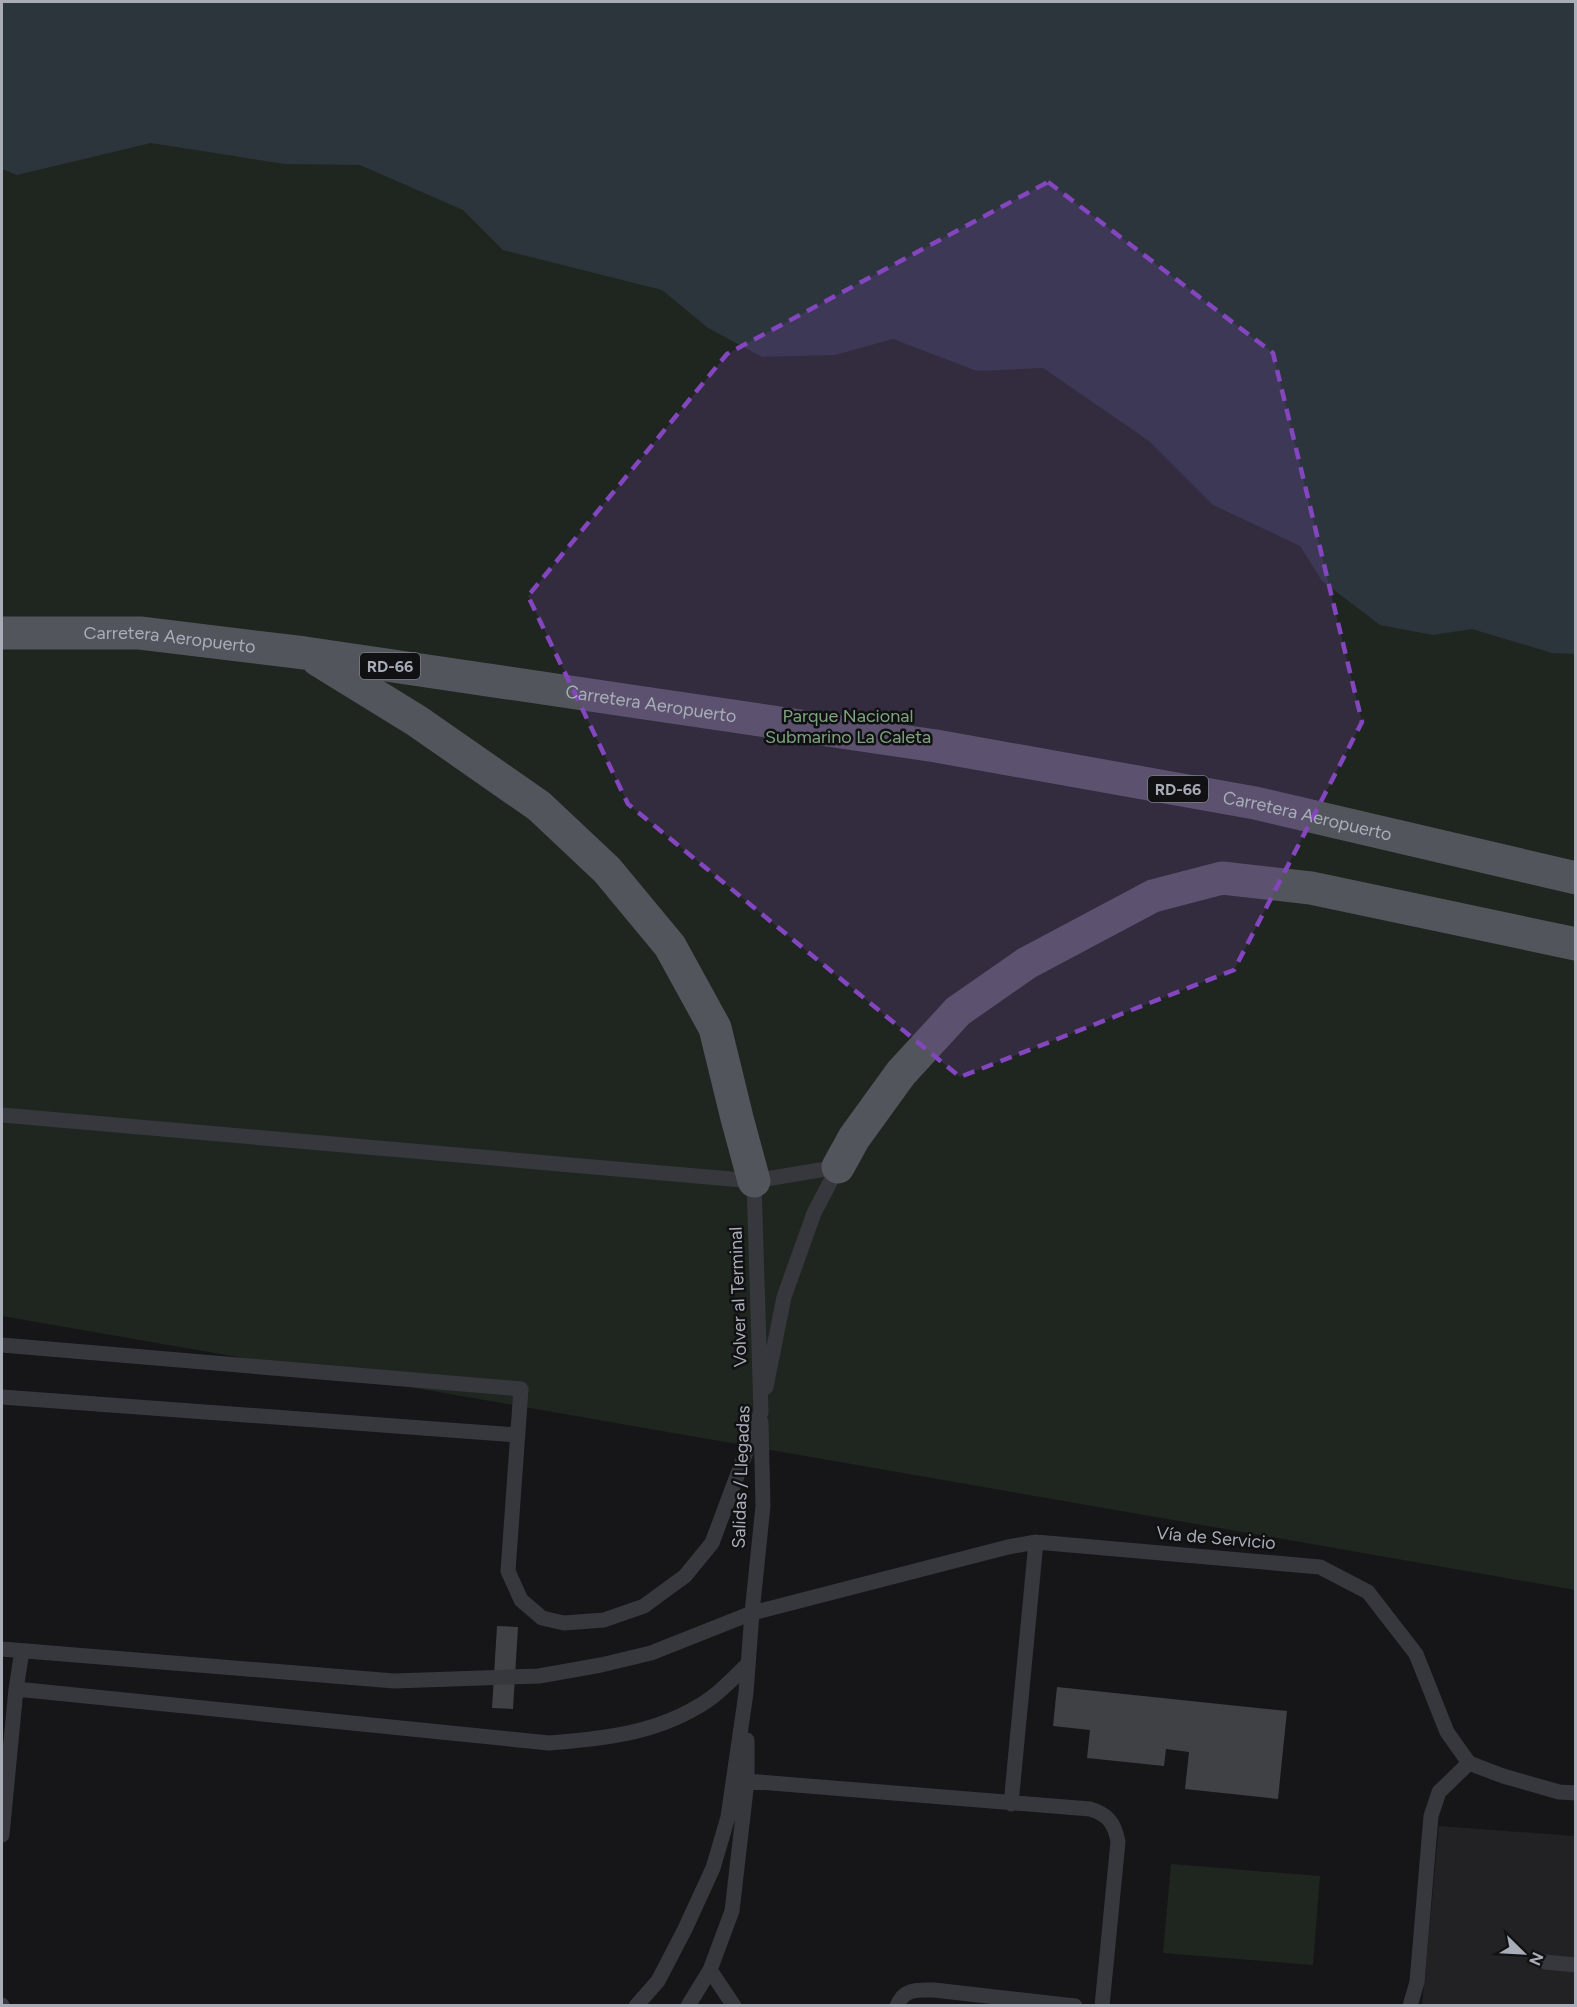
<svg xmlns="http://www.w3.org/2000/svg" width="1577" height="2007" viewBox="0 0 1577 2007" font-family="Figtree,sans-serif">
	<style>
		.built { fill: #222225 }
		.green { fill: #1e261f }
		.water { fill: #2c353c }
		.building { fill: #404145 }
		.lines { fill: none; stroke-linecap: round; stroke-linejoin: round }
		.service { stroke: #37383d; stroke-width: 15 }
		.primary { stroke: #53555c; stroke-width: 33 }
		.marked { fill: #8446be; fill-opacity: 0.2; stroke: #8446be; stroke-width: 4.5; stroke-dasharray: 12 8; stroke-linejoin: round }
		.labels { text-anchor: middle; stroke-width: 5; stroke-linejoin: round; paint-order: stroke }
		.shield { fill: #111113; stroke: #7b7e86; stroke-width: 1.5 }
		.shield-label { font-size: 16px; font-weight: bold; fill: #a8adb8 }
		.street-label { font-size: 18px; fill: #a8adb8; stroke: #111113 }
		.park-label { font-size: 18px; fill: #7fa381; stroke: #111113 }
	</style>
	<rect width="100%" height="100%" fill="#161618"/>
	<path class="built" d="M1439,1826L1575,1836V2005L1422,2006Z"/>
	<path class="green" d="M2,2H1575V1590L2,1316Z
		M1171,1864L1320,1876L1313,1965L1163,1953Z"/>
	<path class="water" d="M2,2H1575V654L1552,653L1472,629L1433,635L1380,625L1322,581L1300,546L1213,505L1149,441L1043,368L977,371L893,339L835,355L762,357L708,328L662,290L503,250L463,210L360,165L285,164L151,143L17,175L2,169Z"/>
	<path class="building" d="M497,1626L518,1627L513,1709L492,1708Z
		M1057,1687L1287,1711L1278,1799L1185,1789L1189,1752L1166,1749L1164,1766L1087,1758L1090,1730L1053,1726Z"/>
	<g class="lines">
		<path class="service" d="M2,1115L754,1181L838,1167
			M2,1345L521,1389L508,1571L521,1600L542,1618L564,1623L604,1620L644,1606L685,1576L712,1543L761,1412L754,1181
			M766,1387L784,1297L814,1213L838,1167
			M2,1397L518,1435
			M2,1649L394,1681L539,1676L601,1665L651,1653L752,1613L1008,1547L1036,1542L1320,1567L1368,1592L1416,1654L1447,1732L1469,1763L1503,1776L1559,1792L1576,1793
			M16,1689L22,1651
			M747,1781L1090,1809C1108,1814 1115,1824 1118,1842L1102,2006
			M1011,1804L1036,1542
			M2,1835L16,1689L549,1743C600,1739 652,1734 697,1707C716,1697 731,1680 747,1665
			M1545,1962L1576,1965
			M710,1970L734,2006
			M2,2005V2006
			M636,2006L658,1981L685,1929L713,1868L728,1817L746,1693L752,1613L763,1506L761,1422
			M688,2006L710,1970L732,1911L747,1781V1740
			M897,2006C904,1988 918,1990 934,1990L1075,2006
			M1410,2006L1417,1982L1431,1816L1439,1792L1469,1763"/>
		<g class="primary">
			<path id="s1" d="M2,633H140L305,653L936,746L1255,803L1576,878"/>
			<path d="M318,660L417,721L539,806L607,870L670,946L715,1028L737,1118L754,1181"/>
			<path d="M838,1167L854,1138L901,1073L958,1011L1027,963L1153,896L1222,878L1311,888L1576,944"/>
		</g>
	</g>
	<path class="marked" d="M1048,182L1273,353L1362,722L1234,970L960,1077L628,804L528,596L727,354Z"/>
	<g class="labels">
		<g class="shield">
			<rect x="360" y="653" width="60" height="26" rx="4.5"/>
			<rect x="1148" y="776" width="60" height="26" rx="4.5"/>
		</g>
		<g class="shield-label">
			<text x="390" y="672">RD-66</text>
			<text x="1178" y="795">RD-66</text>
		</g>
		<g class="street-label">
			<text dy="6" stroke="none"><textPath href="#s1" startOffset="168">Carretera Aeropuerto</textPath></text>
			<text dy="6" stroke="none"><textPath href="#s1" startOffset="654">Carretera Aeropuerto</textPath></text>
			<text dy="6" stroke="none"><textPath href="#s1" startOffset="1320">Carretera Aeropuerto</textPath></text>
			<text transform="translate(738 1297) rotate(-92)" y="6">Volver al Terminal</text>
			<text transform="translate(741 1477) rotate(-88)" y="6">Salidas / Llegadas</text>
			<text transform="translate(1216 1538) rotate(5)" y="6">Vía de Servicio</text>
		</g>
		<g class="park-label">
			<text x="848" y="722">Parque Nacional<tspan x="848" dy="21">Submarino La Caleta</tspan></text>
		</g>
	</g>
	<rect width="1577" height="2007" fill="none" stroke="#a8adb8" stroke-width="6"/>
	<g transform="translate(1523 1953) rotate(114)" stroke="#111113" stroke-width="4.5" paint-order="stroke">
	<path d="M0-4.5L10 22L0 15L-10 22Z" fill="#a8adb8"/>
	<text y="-9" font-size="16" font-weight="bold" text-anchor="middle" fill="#a8adb8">N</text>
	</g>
</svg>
